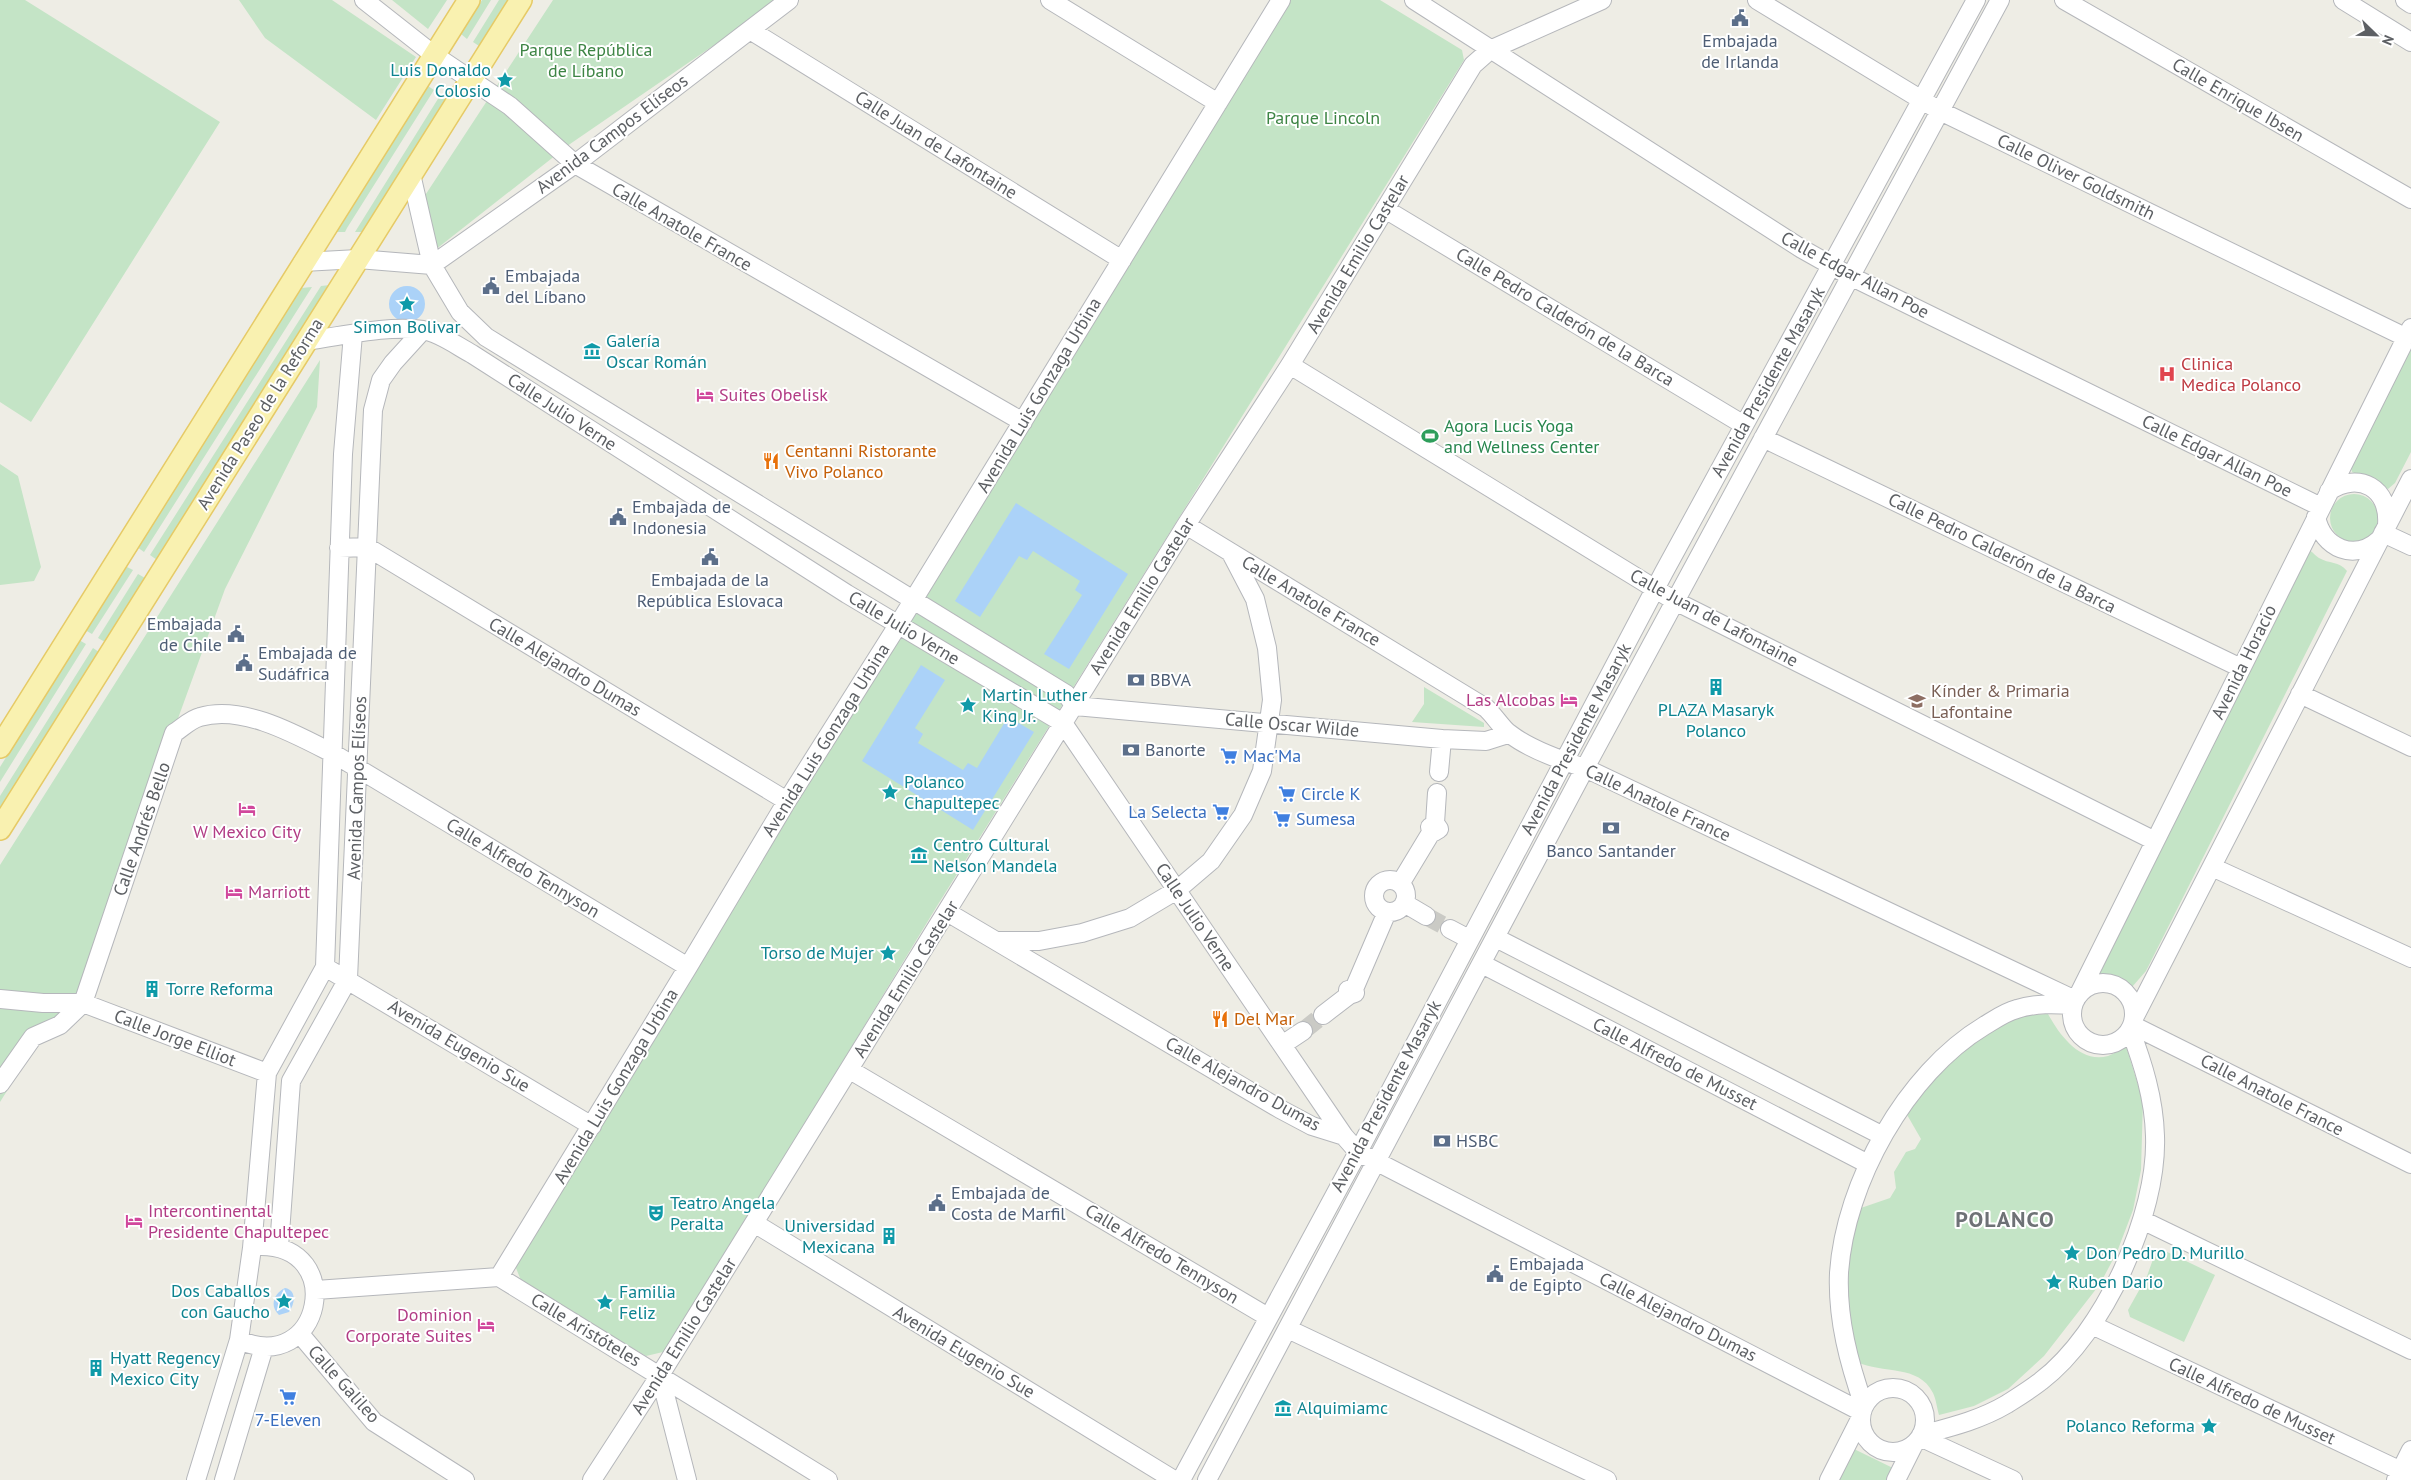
<svg xmlns="http://www.w3.org/2000/svg" width="2411" height="1480" viewBox="0 0 2411 1480" font-family="'PT Sans',sans-serif">
	<style>
		.green { fill: #c4e4c6 }
		.water { fill: #abd2f8 }
		.lines { fill: none; stroke-linecap: round; stroke-linejoin: round }
		.minor-tunnel { stroke: #cacac5; stroke-width: 18; stroke-dasharray: 18 9; stroke-linecap: butt }
		.minor-casing { stroke: #b5b7bb; stroke-width: 20 }
		.major-casing { stroke: #e6ca66; stroke-width: 24 }
		.minor { stroke: #fff; stroke-width: 18 }
		.major { stroke: #f9f1b0; stroke-width: 21 }
		.labels { text-anchor: middle; stroke-width: 4; stroke-linejoin: round; paint-order: stroke }
		.service-label { font-size: 18px; fill: #4e5e75; stroke: #fff; text-anchor: start }
		.park-label { font-size: 18px; fill: #3d8444; stroke: #fff }
		.culture-label { font-size: 18px; fill: #0d838f; stroke: #fff; text-anchor: start }
		.street-label { font-size: 18px; fill: #5d6064; stroke: #fff }
		.health-label { font-size: 18px; fill: #be3a42; stroke: #fff; text-anchor: start }
		.hotel-label { font-size: 18px; fill: #b23c85; stroke: #fff; text-anchor: start }
		.leisure-label { font-size: 18px; fill: #27864d; stroke: #fff; text-anchor: start }
		.food-label { font-size: 18px; fill: #c56008; stroke: #fff; text-anchor: start }
		.education-label { font-size: 18px; fill: #785e54; stroke: #fff; text-anchor: start }
		.shop-label { font-size: 18px; fill: #366cbe; stroke: #fff; text-anchor: start }
		.district-label { font-size: 22px; font-weight: bold; letter-spacing: 1px; fill: #6e7276; stroke: #fff }
	</style>
	<rect width="100%" height="100%" fill="#eeede5"/>
	<path class="green" d="M0,0H25L220,122L31,422L0,402Z
		M239,0H332L416,57L376,120L265,38Z
		M392,0H447L428,29Z
		M482,0H491L467,39L461,34Z
		M499,0H508L479,46L473,42Z
		M553,0H774L739,28L570,144L435,250L422,200Z
		M1290,0H1380L1462,50L1464,60L937,906L670,1346L663,1352L646,1356L522,1283L516,1268V1261Z
		M428,86L434,90L347,228L345,232H336Z
		M441,94L447,98L364,232H355Z
		M330,285L157,560L150,555L321,286Z
		M312,287L144,552L137,547L301,288Z
		M2411,338V452L2395,483L2388,489L2352,472L2350,464Z
		M320,360L317,407L225,589L66,1027L37,1043L0,1102V865Z
		M0,464L18,476L41,567L34,581L0,585Z
		M2330 518a24 24 0 1 1 48 0a24 24 0 1 1-48 0Z
		M2306,549C2313,551 2313,554 2319,558C2329,564 2339,561 2347,571L2146,971L2132,987L2117,976H2100L2093,969Z
		M125,566L133,570L92,634L85,630Z
		M138,574L145,578L105,642L98,638Z
		M79,640L86,644L0,782V767Z
		M93,648L99,652L0,811V796Z
		M1424,687L1484,723V727L1412,722L1424,704Z
		M2048,1014C2059,1034 2080,1064 2108,1056C2114,1054 2121,1049 2126,1046L2143,1101L2141,1170L2133,1210L2117,1252L2100,1284L2044,1356L2008,1389L1974,1406L1939,1415C1937,1408 1936,1399 1933,1393C1919,1364 1882,1374 1857,1362L1845,1327L1848,1253L1858,1209L1890,1198L1896,1188L1894,1172L1906,1152L1915,1149L1921,1139L1906,1113L1929,1082L1958,1055L2008,1019L2027,1015Z
		M2161,1249L2215,1275L2184,1342L2130,1317L2128,1310L2147,1276L2156,1251Z
		M1854,1449L1897,1470L1892,1480H1839Z"/>
	<path class="water" d="M389 304a18 18 0 1 1 36 0a18 18 0 1 1-36 0Z
		M1016,503L1128,574L1069,669L1044,654L1082,595L1075,590L1080,581L1033,551L1027,560L1019,556L980,617L955,601Z
		M921,665L945,680L915,728L923,734L918,743L963,770L968,763L977,768L1008,717L1034,732L973,830L862,761Z
		M285,1288C297,1290 295,1304 289,1312L279,1315C269,1306 274,1293 285,1288Z"/>
	<g class="lines">
		<path class="minor-tunnel" d="M1426,916L1450,929
			M1303,1031L1323,1015"/>
		<g class="minor-casing">
			<path id="minor" d="M364,0L434,55L510,106L575,164L1023,422
				M1050,0L1218,103
				M1414,0L1802,249L1850,276L2321,507
				M1757,0L1940,111L2405,337
				M2064,0L2411,199
				M2343,0L2411,42
				M2405,0L2411,4
				M750,30L1122,260
				M411,174L432,265L460,312L486,337L1066,694L1075,706
				M1385,209L1744,425
				M303,262L358,259L432,265
				M432,265L575,164L789,0
				M306,341C344,336 385,325 423,330C440,333 457,346 472,354L847,594L1063,723L1344,1136L1358,1152L1862,1412
				M1290,365L1675,601L2155,841
				M1763,438L2241,668
				M2329,491C2359,471 2390,488 2387,525
				M2316,517C2323,549 2355,562 2380,539
				M1186,525L1486,708C1494,715 1503,730 1510,734C1528,748 1563,761 1585,768L2075,1000
				M2383,533L2411,546
				M339,548L367,547L787,801
				M2300,694L2411,747
				M1075,706L1442,739L1486,741L1508,734
				M1439,772L1442,739
				M1430,827L1434,832L1439,829L1435,823L1437,793
				M2212,867L2411,958
				M1374 896a16 16 0 1 1 32 0a16 16 0 1 1-32 0Z
				M1400,884L1432,831
				M1404,903L1426,916
				M947,912L1280,1109L1312,1126L1344,1136
				M1450,929L1469,939
				M1496,938L1883,1136
				M996,941H1039L1082,933L1130,918L1177,890L1211,861L1243,815L1262,771L1272,700L1267,648L1255,599L1231,553
				M1482,964L1868,1164
				M325,967L592,1126
				M2072 1014a31 31 0 1 1 62 0a31 31 0 1 1-62 0Z
				M1354,989L1387,912
				M2078,996L2411,328
				M0,999L43,1003H83L267,1073
				M1323,1015L1349,995L1355,993L1354,989L1348,990
				M2134,1018L2411,479
				M2132,1025L2411,1164
				M1282,1045L1303,1031
				M850,1070L1268,1317
				M0,1084L33,1037L60,1025L83,1003L174,733C182,728 191,719 200,717C242,704 297,735 334,754L688,967
				M2142,1220L2411,1350
				M754,1223L1174,1480
				M259,1246C348,1244 322,1377 239,1340L252,1248Z
				M279,1247L291,1081L348,979L373,410L381,380L393,363L423,330
				M252,1248L267,1073L325,967L343,454L353,334
				M499,1277L688,967L787,801L898,625L1281,0
				M316,1290L499,1277L828,1480
				M2092,1325L2401,1471L2410,1480
				M1288,1329L1607,1480
				M300,1334L374,1422L465,1480
				M660,1375L687,1480
				M1861 1420a32 32 0 1 1 64 0a32 32 0 1 1-64 0Z
				M1864,1406C1849,1363 1837,1319 1839,1273C1845,1183 1906,1073 1984,1026C1994,1020 2005,1012 2017,1009C2035,1003 2055,1004 2073,1005
				M1921,1435C1951,1427 1980,1420 2007,1404C2018,1397 2031,1389 2041,1381C2104,1333 2158,1214 2155,1136C2154,1098 2143,1064 2130,1029
				M1920,1437L2013,1480
				M196,1480L239,1340
				M224,1480L264,1347
				M592,1480L660,1375L1063,723L1186,525L1290,365L1473,65L1490,50L1602,0
				M1181,1480L1358,1152L1664,572L1976,0
				M1207,1480L1585,768L2000,0
				M1829,1480L1861,1417
				M1896,1480L1914,1444
				M2396,1480L2411,1450"/>
		</g>
		<g class="major-casing">
			<path id="major" d="M0,747L469,0
				M0,829L521,0"/>
		</g>
		<use href="#minor" class="minor"/>
		<use href="#major" class="major"/>
	</g>
	<defs>
		<g id="civic-bare" transform="scale(1.35)"><path d="M-.6-6.5H3V-4.5H.6V-3L4-1V1h2V6H-6V1h2V-1L-.6-3ZM-1.2 2.5V6h2.4V2.5Z" fill="#5c6f8a" stroke="#fff" stroke-width="2.5" paint-order="stroke"/></g>
		<g id="sight-bare" transform="scale(1.35)"><path d="M0-6L1.8-2.2L6-1.7L2.9 1.2L3.7 5.4L0 3.3L-3.7 5.4L-2.9 1.2L-6-1.7L-1.8-2.2Z" fill="#0f9aa8" stroke="#fff" stroke-width="2.5" paint-order="stroke"/></g>
		<g id="museum-bare" transform="scale(1.35)"><path d="M0-6L6-3V-2H-6V-3ZM-5-1h2V3h-2ZM-1-1h2V3h-2ZM3-1h2V3H3ZM-6 4H6V6H-6Z" fill="#0f9aa8" stroke="#fff" stroke-width="2.5" paint-order="stroke"/></g>
		<g id="hospital-bare" transform="scale(1.35)"><path d="M-5-5h3v3.5h4V-5h3V5h-3V1.5h-4V5h-3Z" fill="#e0444e" stroke="#fff" stroke-width="2.5" paint-order="stroke"/></g>
		<g id="hotel-bare" transform="scale(1.35)"><path d="M-6-4.5h1.5V1H6V5H4.5V3h-9V5H-6ZM-4 0a1.8 1.8 0 1 1 3.6 0ZM.5 0V-2.5h3Q6-2.5 6 0Z" fill="#d1479c" stroke="#fff" stroke-width="2.5" paint-order="stroke"/></g>
		<g id="stadium-bare" transform="scale(1.35)"><path d="M0-5a6.5 5 0 1 0 0 10a6.5 5 0 1 0 0-10ZM-3.5-1.8h7v3.6h-7Z" fill="#2e9e5b" stroke="#fff" stroke-width="2.5" paint-order="stroke"/></g>
		<g id="restaurant-bare" transform="scale(1.35)"><path d="M-5-6h1v4h1v-4h1v4h1v-4h1v5L-1.5 .5V6h-2V.5L-5-1ZM5-6V6H3V1.5H1.5Q1.5-4 5-6Z" fill="#e8710a" stroke="#fff" stroke-width="2.5" paint-order="stroke"/></g>
		<g id="bank-bare" transform="scale(1.35)"><path d="M-6-4H6V4H-6ZM0-2.3a2.3 2.3 0 1 0 0 4.6a2.3 2.3 0 1 0 0-4.6Z" fill="#5c6f8a" stroke="#fff" stroke-width="2.5" paint-order="stroke"/></g>
		<g id="building-bare" transform="scale(1.35)"><path d="M-4-6H4V6H1V3H-1V6H-4ZM-2.5-4.3h1.7v1.8h-1.7ZM.8-4.3h1.7v1.8H.8ZM-2.5-1h1.7V.8h-1.7ZM.8-1h1.7V.8H.8Z" fill="#0f9aa8" stroke="#fff" stroke-width="2.5" paint-order="stroke"/></g>
		<g id="school-bare" transform="scale(1.35)"><path d="M0-5L7-2L0 1L-7-2ZM-4 1L0 2.5L4 1V4Q0 6-4 4Z" fill="#8d6e63" stroke="#fff" stroke-width="2.5" paint-order="stroke"/></g>
		<g id="supermarket-bare" transform="scale(1.35)"><path d="M-6-5.5h2.5l.6 2H6L4.5 2H-2.5L-4.4-4H-6ZM-1.5 3.2a1.3 1.3 0 1 0 .1 0ZM3 3.2a1.3 1.3 0 1 0 .1 0Z" fill="#3f7fe0" stroke="#fff" stroke-width="2.5" paint-order="stroke"/></g>
		<g id="theatre-bare" transform="scale(1.35)"><path d="M-5-5.5Q0-4 5-5.5V0Q5 5 0 6Q-5 5-5 0ZM-3.3-2.5H-1v1.5H-3.3ZM1-2.5H3.3v1.5H1ZM-2.8 1Q0 5.5 2.8 1Z" fill="#0f9aa8" stroke="#fff" stroke-width="2.5" paint-order="stroke"/></g>
	</defs>
	<g fill-rule="evenodd">
		<use href="#civic-bare" x="1740" y="18"/>
		<use href="#sight-bare" x="505" y="80"/>
		<use href="#civic-bare" x="491" y="286"/>
		<use href="#sight-bare" x="407" y="304"/>
		<use href="#museum-bare" x="592" y="351"/>
		<use href="#hospital-bare" x="2167" y="374"/>
		<use href="#hotel-bare" x="705" y="395"/>
		<use href="#stadium-bare" x="1430" y="436"/>
		<use href="#restaurant-bare" x="771" y="461"/>
		<use href="#civic-bare" x="618" y="517"/>
		<use href="#civic-bare" x="710" y="557"/>
		<use href="#civic-bare" x="236" y="634"/>
		<use href="#civic-bare" x="244" y="663"/>
		<use href="#bank-bare" x="1136" y="680"/>
		<use href="#building-bare" x="1716" y="687"/>
		<use href="#hotel-bare" x="1569" y="700"/>
		<use href="#school-bare" x="1917" y="701"/>
		<use href="#sight-bare" x="968" y="705"/>
		<use href="#bank-bare" x="1131" y="750"/>
		<use href="#supermarket-bare" x="1229" y="756"/>
		<use href="#sight-bare" x="890" y="792"/>
		<use href="#supermarket-bare" x="1287" y="794"/>
		<use href="#hotel-bare" x="247" y="809"/>
		<use href="#supermarket-bare" x="1221" y="812"/>
		<use href="#supermarket-bare" x="1282" y="819"/>
		<use href="#bank-bare" x="1611" y="828"/>
		<use href="#museum-bare" x="919" y="855"/>
		<use href="#hotel-bare" x="234" y="892"/>
		<use href="#sight-bare" x="888" y="953"/>
		<use href="#building-bare" x="152" y="989"/>
		<use href="#restaurant-bare" x="1220" y="1019"/>
		<use href="#bank-bare" x="1442" y="1141"/>
		<use href="#civic-bare" x="937" y="1203"/>
		<use href="#theatre-bare" x="656" y="1213"/>
		<use href="#hotel-bare" x="134" y="1221"/>
		<use href="#building-bare" x="889" y="1236"/>
		<use href="#sight-bare" x="2072" y="1253"/>
		<use href="#civic-bare" x="1495" y="1274"/>
		<use href="#sight-bare" x="2054" y="1282"/>
		<use href="#sight-bare" x="284" y="1301"/>
		<use href="#sight-bare" x="605" y="1302"/>
		<use href="#hotel-bare" x="486" y="1325"/>
		<use href="#building-bare" x="96" y="1368"/>
		<use href="#supermarket-bare" x="288" y="1397"/>
		<use href="#museum-bare" x="1283" y="1408"/>
		<use href="#sight-bare" x="2209" y="1426"/>
	</g>
	<g class="labels">
		<g class="service-label">
			<text x="1740" y="47" text-anchor="middle">Embajada<tspan x="1740" dy="21">de Irlanda</tspan></text>
			<text x="505" y="282">Embajada<tspan x="505" dy="21">del Líbano</tspan></text>
			<text x="632" y="513">Embajada de<tspan x="632" dy="21">Indonesia</tspan></text>
			<text x="710" y="586" text-anchor="middle">Embajada de la<tspan x="710" dy="21">República Eslovaca</tspan></text>
			<text x="222" y="630" text-anchor="end">Embajada<tspan x="222" dy="21">de Chile</tspan></text>
			<text x="258" y="659">Embajada de<tspan x="258" dy="21">Sudáfrica</tspan></text>
			<text x="1150" y="686">BBVA</text>
			<text x="1145" y="756">Banorte</text>
			<text x="1611" y="857" text-anchor="middle">Banco Santander</text>
			<text x="1456" y="1147">HSBC</text>
			<text x="951" y="1199">Embajada de<tspan x="951" dy="21">Costa de Marfil</tspan></text>
			<text x="1509" y="1270">Embajada<tspan x="1509" dy="21">de Egipto</tspan></text>
		</g>
		<g class="park-label">
			<text x="586" y="56">Parque República<tspan x="586" dy="21">de Líbano</tspan></text>
			<text x="1323" y="124">Parque Lincoln</text>
		</g>
		<g class="culture-label">
			<text x="491" y="76" text-anchor="end">Luis Donaldo<tspan x="491" dy="21">Colosio</tspan></text>
			<text x="407" y="333" text-anchor="middle">Simon Bolivar</text>
			<text x="606" y="347">Galería<tspan x="606" dy="21">Oscar Román</tspan></text>
			<text x="982" y="701">Martin Luther<tspan x="982" dy="21">King Jr.</tspan></text>
			<text x="1716" y="716" text-anchor="middle">PLAZA Masaryk<tspan x="1716" dy="21">Polanco</tspan></text>
			<text x="904" y="788">Polanco<tspan x="904" dy="21">Chapultepec</tspan></text>
			<text x="933" y="851">Centro Cultural<tspan x="933" dy="21">Nelson Mandela</tspan></text>
			<text x="874" y="959" text-anchor="end">Torso de Mujer</text>
			<text x="166" y="995">Torre Reforma</text>
			<text x="670" y="1209">Teatro Angela<tspan x="670" dy="21">Peralta</tspan></text>
			<text x="875" y="1232" text-anchor="end">Universidad<tspan x="875" dy="21">Mexicana</tspan></text>
			<text x="2086" y="1259">Don Pedro D. Murillo</text>
			<text x="2068" y="1288">Ruben Dario</text>
			<text x="270" y="1297" text-anchor="end">Dos Caballos<tspan x="270" dy="21">con Gaucho</tspan></text>
			<text x="619" y="1298">Familia<tspan x="619" dy="21">Feliz</tspan></text>
			<text x="110" y="1364">Hyatt Regency<tspan x="110" dy="21">Mexico City</tspan></text>
			<text x="1297" y="1414">Alquimiamc</text>
			<text x="2195" y="1432" text-anchor="end">Polanco Reforma</text>
		</g>
		<g class="street-label">
			<text transform="translate(2238 100) rotate(30)" y="6">Calle Enrique Ibsen</text>
			<text transform="translate(612 134) rotate(-37)" y="6">Avenida Campos Elíseos</text>
			<text transform="translate(936 145) rotate(32)" y="6">Calle Juan de Lafontaine</text>
			<text transform="translate(2076 177) rotate(26)" y="6">Calle Oliver Goldsmith</text>
			<text transform="translate(682 227) rotate(30)" y="6">Calle Anatole France</text>
			<text transform="translate(1358 254) rotate(-59)" y="6">Avenida Emilio Castelar</text>
			<text transform="translate(1855 275) rotate(28)" y="6">Calle Edgar Allan Poe</text>
			<text transform="translate(1565 317) rotate(31)" y="6">Calle Pedro Calderón de la Barca</text>
			<text transform="translate(1768 382) rotate(-61)" y="6">Avenida Presidente Masaryk</text>
			<text transform="translate(1039 395) rotate(-59)" y="6">Avenida Luis Gonzaga Urbina</text>
			<text transform="translate(562 412) rotate(33)" y="6">Calle Julio Verne</text>
			<text transform="translate(260 414) rotate(-58)" y="6">Avenida Paseo de la Reforma</text>
			<text transform="translate(2217 456) rotate(26)" y="6">Calle Edgar Allan Poe</text>
			<text transform="translate(2002 553) rotate(26)" y="6">Calle Pedro Calderón de la Barca</text>
			<text transform="translate(1142 596) rotate(-58)" y="6">Avenida Emilio Castelar</text>
			<text transform="translate(1311 601) rotate(31)" y="6">Calle Anatole France</text>
			<text transform="translate(1714 618) rotate(28)" y="6">Calle Juan de Lafontaine</text>
			<text transform="translate(904 628) rotate(31)" y="6">Calle Julio Verne</text>
			<text transform="translate(2244 662) rotate(-64)" y="6">Avenida Horacio</text>
			<text transform="translate(565 667) rotate(31)" y="6">Calle Alejandro Dumas</text>
			<text transform="translate(1292 725) rotate(5)" y="6">Calle Oscar Wilde</text>
			<text transform="translate(1576 739) rotate(-62)" y="6">Avenida Presidente Masaryk</text>
			<text transform="translate(826 740) rotate(-58)" y="6">Avenida Luis Gonzaga Urbina</text>
			<text transform="translate(357 788) rotate(-88)" y="6">Avenida Campos Elíseos</text>
			<text transform="translate(1658 803) rotate(25)" y="6">Calle Anatole France</text>
			<text transform="translate(142 829) rotate(-71)" y="6">Calle Andrés Bello</text>
			<text transform="translate(523 868) rotate(31)" y="6">Calle Alfredo Tennyson</text>
			<text transform="translate(1195 917) rotate(56)" y="6">Calle Julio Verne</text>
			<text transform="translate(906 979) rotate(-58)" y="6">Avenida Emilio Castelar</text>
			<text transform="translate(175 1038) rotate(21)" y="6">Calle Jorge Elliot</text>
			<text transform="translate(459 1046) rotate(31)" y="6">Avenida Eugenio Sue</text>
			<text transform="translate(1675 1064) rotate(27)" y="6">Calle Alfredo de Musset</text>
			<text transform="translate(1243 1084) rotate(29)" y="6">Calle Alejandro Dumas</text>
			<text transform="translate(616 1086) rotate(-59)" y="6">Avenida Luis Gonzaga Urbina</text>
			<text transform="translate(2272 1095) rotate(27)" y="6">Calle Anatole France</text>
			<text transform="translate(1386 1096) rotate(-62)" y="6">Avenida Presidente Masaryk</text>
			<text transform="translate(1162 1254) rotate(31)" y="6">Calle Alfredo Tennyson</text>
			<text transform="translate(1678 1317) rotate(27)" y="6">Calle Alejandro Dumas</text>
			<text transform="translate(586 1330) rotate(31)" y="6">Calle Aristóteles</text>
			<text transform="translate(684 1336) rotate(-58)" y="6">Avenida Emilio Castelar</text>
			<text transform="translate(964 1352) rotate(31)" y="6">Avenida Eugenio Sue</text>
			<text transform="translate(344 1384) rotate(48)" y="6">Calle Galileo</text>
			<text transform="translate(2252 1401) rotate(25)" y="6">Calle Alfredo de Musset</text>
		</g>
		<g class="health-label">
			<text x="2181" y="370">Clinica<tspan x="2181" dy="21">Medica Polanco</tspan></text>
		</g>
		<g class="hotel-label">
			<text x="719" y="401">Suites Obelisk</text>
			<text x="1555" y="706" text-anchor="end">Las Alcobas</text>
			<text x="247" y="838" text-anchor="middle">W Mexico City</text>
			<text x="248" y="898">Marriott</text>
			<text x="148" y="1217">Intercontinental<tspan x="148" dy="21">Presidente Chapultepec</tspan></text>
			<text x="472" y="1321" text-anchor="end">Dominion<tspan x="472" dy="21">Corporate Suites</tspan></text>
		</g>
		<g class="leisure-label">
			<text x="1444" y="432">Agora Lucis Yoga<tspan x="1444" dy="21">and Wellness Center</tspan></text>
		</g>
		<g class="food-label">
			<text x="785" y="457">Centanni Ristorante<tspan x="785" dy="21">Vivo Polanco</tspan></text>
			<text x="1234" y="1025">Del Mar</text>
		</g>
		<g class="education-label">
			<text x="1931" y="697">Kínder &amp; Primaria<tspan x="1931" dy="21">Lafontaine</tspan></text>
		</g>
		<g class="shop-label">
			<text x="1243" y="762">Mac'Ma</text>
			<text x="1301" y="800">Circle K</text>
			<text x="1207" y="818" text-anchor="end">La Selecta</text>
			<text x="1296" y="825">Sumesa</text>
			<text x="288" y="1426" text-anchor="middle">7-Eleven</text>
		</g>
		<g class="district-label">
			<text x="2005" y="1227">POLANCO</text>
		</g>
	</g>
	<g transform="translate(2376 35) rotate(113)" stroke="#ffffff" stroke-width="4" paint-order="stroke">
	<path d="M0-4L9 19L0 12L-9 19Z" fill="#5d6064"/>
	<text y="-8" font-size="14" font-weight="bold" text-anchor="middle" fill="#5d6064">N</text>
	</g>
</svg>
